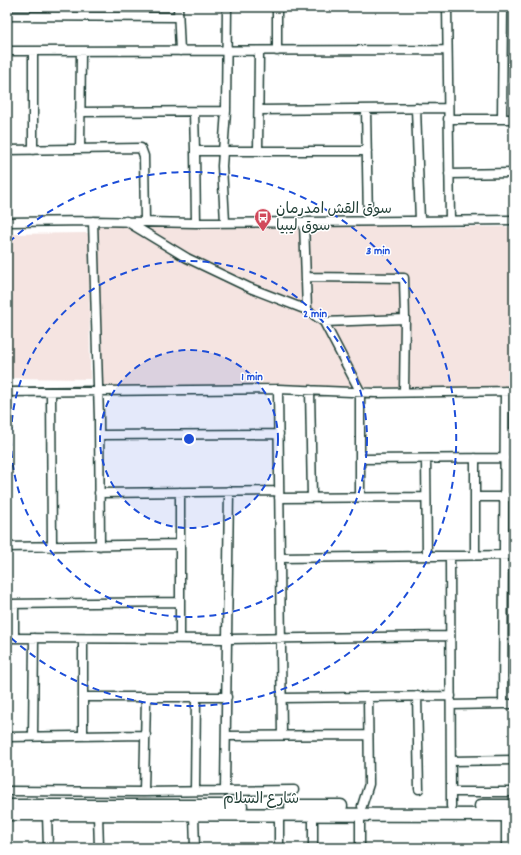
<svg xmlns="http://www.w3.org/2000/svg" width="521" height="855" viewBox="0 0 521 855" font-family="Dekko,'Playpen Sans Arabic',sans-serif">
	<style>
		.built { fill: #f5e4e1 }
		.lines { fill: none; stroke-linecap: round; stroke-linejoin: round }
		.minor-casing { stroke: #1f3d34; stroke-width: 11 }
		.secondary-casing { stroke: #1f3d34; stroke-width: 15 }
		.minor { stroke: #fff; stroke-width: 8 }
		.secondary { stroke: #fff; stroke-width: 12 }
		.ring { fill: none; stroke: #1d4ed8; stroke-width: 2; stroke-dasharray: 7 5 }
		.labels { text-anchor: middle; stroke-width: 3; stroke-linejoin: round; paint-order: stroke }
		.poi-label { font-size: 15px; fill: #1f3d34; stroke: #fff; text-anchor: start }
		.street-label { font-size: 15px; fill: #1f3d34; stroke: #fff }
		.centre { fill: #1d4ed8; stroke: #fff; stroke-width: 2 }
		.ring-label { font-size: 12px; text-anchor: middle; font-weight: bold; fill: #1d4ed8; stroke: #fff; stroke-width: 3; stroke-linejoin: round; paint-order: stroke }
	</style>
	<rect width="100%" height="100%" fill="#fff"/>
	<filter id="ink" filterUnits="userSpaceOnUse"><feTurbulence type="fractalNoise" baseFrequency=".025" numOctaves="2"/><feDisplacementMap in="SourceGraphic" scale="8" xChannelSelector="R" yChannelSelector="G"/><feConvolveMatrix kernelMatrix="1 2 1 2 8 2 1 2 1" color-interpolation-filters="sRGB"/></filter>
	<g filter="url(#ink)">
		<path class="built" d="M97,225L514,227V387H103Z
			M89,233L90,379L7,378V234Z"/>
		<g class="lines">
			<g class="minor-casing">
				<path id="minor" d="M178,7L180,51
					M447,7L450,220
					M7,16L178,17
					M7,51L447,50
					M277,51V7
					M416,108L420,221
					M366,109L368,221
					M259,110L448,108
					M80,112L226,111
					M194,112L195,151H367
					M448,119H514
					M502,119L503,7
					M80,149L81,51
					M7,150L141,148L144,156L145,221
					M33,150V52
					M195,151L196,223
					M258,151L259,51
					M449,174L514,173
					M93,221L99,418L100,546
					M126,221L187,258L250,288L307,310L324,322L360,391V497
					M7,222L93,221L196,223L514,220
					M225,222L222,166L226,111L227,7
					M304,222L307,310
					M306,277L404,278L405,319L404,392
					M324,322L405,319
					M278,389L282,735
					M310,390L312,498
					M7,392L278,389L376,393L514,391
					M51,393L52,547
					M505,433H514
					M99,435L279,434
					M360,459L505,458
					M426,459L427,556
					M180,492V639
					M99,493L279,491
					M475,497H514
					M279,498L425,497
					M7,547L179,544
					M475,555V458
					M450,556L451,806
					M280,558L514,555
					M7,604L180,602
					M14,604V638
					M7,638L229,639L450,636
					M83,639V736
					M417,696L419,789
					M84,697H227
					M282,698L451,696
					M503,704H514
					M451,705L503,704L505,391
					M33,736L34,638
					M226,736L368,735
					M7,737L146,735
					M451,761L514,760
					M225,790L229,491
					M7,791L144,792L294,790
					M195,791L196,697
					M144,792L146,698
					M451,792H514
					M362,806L369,784L368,697
					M47,814L48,848
					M279,814V848
					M98,815L99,848
					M194,815L195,848
					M313,815V848
					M360,815V848
					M506,848V815"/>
			</g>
			<g class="secondary-casing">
				<path id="secondary" d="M7,806H241
					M291,806H341
					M481,806H514
					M7,814L514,815"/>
			</g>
			<use href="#minor" class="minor"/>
			<use href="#secondary" class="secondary"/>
		</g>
	</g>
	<circle cx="189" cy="439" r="89" fill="#1d4ed8" fill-opacity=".12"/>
	<g class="ring">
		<circle cx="189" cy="439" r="89"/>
		<circle cx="189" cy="439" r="178"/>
		<path d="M9 242A267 267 0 1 1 9 636"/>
	</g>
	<defs>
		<g id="bus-pin" transform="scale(0.9)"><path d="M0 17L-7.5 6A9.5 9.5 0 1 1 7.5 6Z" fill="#d1495b" stroke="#fff"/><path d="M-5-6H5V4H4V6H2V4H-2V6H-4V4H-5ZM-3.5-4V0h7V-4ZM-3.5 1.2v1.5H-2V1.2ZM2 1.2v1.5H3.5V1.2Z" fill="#fff"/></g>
	</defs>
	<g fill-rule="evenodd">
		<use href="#bus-pin" x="263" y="217"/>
	</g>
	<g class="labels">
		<g class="poi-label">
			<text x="276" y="213">سوق القش امدرمان<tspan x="276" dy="17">سوق ليبيا</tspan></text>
		</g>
		<g class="street-label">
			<text x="261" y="803">شارع السلام</text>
		</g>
	</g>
	<circle cx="189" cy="439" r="6" class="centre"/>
	<g class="ring-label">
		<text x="378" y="254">3 min</text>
		<text x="315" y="317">2 min</text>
		<text x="252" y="380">1 min</text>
	</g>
	<rect width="521" height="855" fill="none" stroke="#fff" stroke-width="24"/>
	<rect x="12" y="12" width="497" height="831" fill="none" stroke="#1f3d34" stroke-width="1.5" filter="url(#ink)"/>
</svg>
